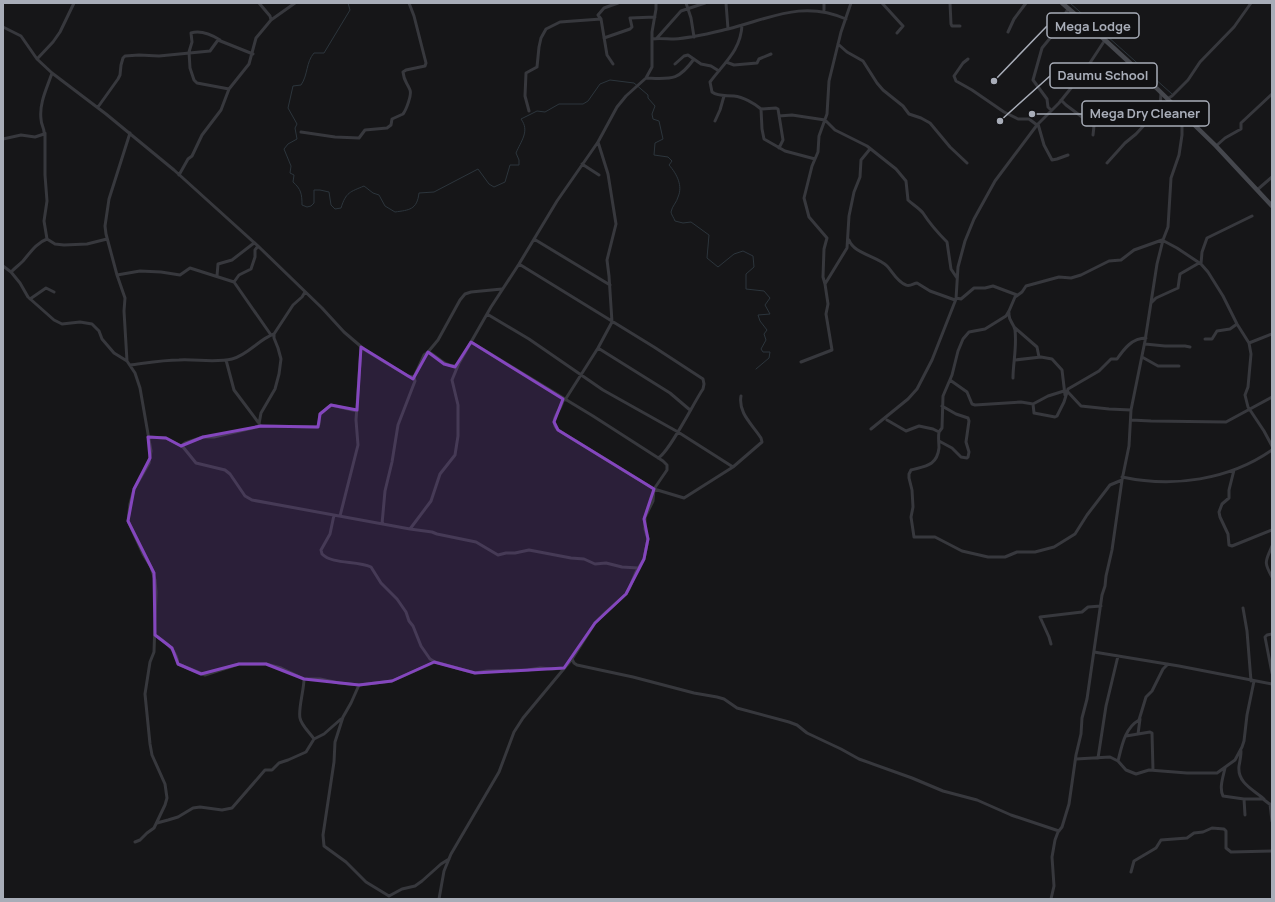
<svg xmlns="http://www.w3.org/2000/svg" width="1275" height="902" viewBox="0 0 1275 902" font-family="Manrope,sans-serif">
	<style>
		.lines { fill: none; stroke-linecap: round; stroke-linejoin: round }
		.stream { stroke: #2c353c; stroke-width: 1 }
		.minor { stroke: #37383d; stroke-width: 3 }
		.secondary { stroke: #45474d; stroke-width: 4.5 }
		.marked { fill: #8446be; fill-opacity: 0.2; stroke: #8446be; stroke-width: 3; stroke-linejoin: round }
		.leader { fill: none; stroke: #a8adb8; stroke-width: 1.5 }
		.callout-dot { fill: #a8adb8; stroke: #111113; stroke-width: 1.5 }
		.callout { fill: #111113; stroke: #a8adb8; stroke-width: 1.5 }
		.callout-label { font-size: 13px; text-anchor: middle; font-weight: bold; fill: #a8adb8 }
	</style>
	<rect width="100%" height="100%" fill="#161618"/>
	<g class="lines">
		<path class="stream" d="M348,3L350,10L324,53H314C306,62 308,75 301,85L293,86L288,108L297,124L295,128L297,139L288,144L284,149L291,166L290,173L294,175L293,182C301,189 302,194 302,205L307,207L311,206L314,203V190H320L329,192L331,205L335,209L341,208C346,192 350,192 364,186L373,193L379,195L385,206L395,212C409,210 417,210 419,193L434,192L478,169L489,184L494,187L505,182L510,165H519V160L516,153C521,141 530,131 521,119L537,111L545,112L559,104H583L588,101L600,84L610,80L634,83L648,95V98L655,106L652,114L653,119L659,121L663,139L655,143L654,155L668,157L672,161L669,165C677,174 683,186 678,197C677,202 672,206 671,212C671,214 674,218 675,221L683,223L691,222L709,235L707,258L718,267L734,254L743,251L753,256L754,267L746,274V289L764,291L770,298L765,305L770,314L758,315L760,321L767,330L764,334L766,340L761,349L763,352H770L769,358L756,369
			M1070,3L1172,94"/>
		<path class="minor" d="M686,3L691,18L694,37
			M726,3L728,29
			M882,3L903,26L897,33
			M950,3L951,24L952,26H960
			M824,10V3
			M271,20L295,3
			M742,25C741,50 724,63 710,82L712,92C719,97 726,95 734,96C743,97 754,103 761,109L762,129L764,139L785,151L815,159
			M3,27L21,36L37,59L52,73L106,114L174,170L258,246L322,308L344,332L365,350L408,376L414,377L424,355L428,352C438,356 443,366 455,366L459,363L491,307L519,264L557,201L598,142L617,107L626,96L646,78L652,67V32L656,9V3
			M1008,32L1014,19L1026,3
			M604,38L630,29L632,27L630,18L655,17
			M657,38L681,11L705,3
			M652,39C659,38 667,39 674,39C692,38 711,33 728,29C771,18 803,0 846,19
			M220,40C212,35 201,30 191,33L192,42L189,52L190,68L194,80L197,83L229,89
			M838,44L847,52L863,61L877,83L883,90L903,106L909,114L921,118L930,123L950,147L967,163
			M37,59L53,42L60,32L74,3
			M968,59L963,63L954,76L956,81L972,90L1004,112L1018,119H1029L1037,125
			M726,62L734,65L757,63L759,59L771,54
			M613,64L607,55L601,19L598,15L604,8L618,3
			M675,64L684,56L688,55L701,64L711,66L719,71
			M646,78C672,79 678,81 694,59
			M1167,99L1172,96L1188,80L1200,62L1234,27L1251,3
			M1061,100L1066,105L1094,126L1093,135
			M98,107L118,79L120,75L121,65L123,58L125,56L139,55L159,56L210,51L218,40L253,54
			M761,109L776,108L778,109L783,140L779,148
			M1051,110L1048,107L1047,99L1033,80L1042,48L1051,37L1068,9
			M529,111L525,96L526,73L537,67L539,47L541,38L546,29L560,22L601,19
			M779,116L792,115L825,120L835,130L867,146L896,169L906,181L908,200C912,204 919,208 923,213C930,224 938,233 947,242L951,269L957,278
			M715,121L720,110L724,96
			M1038,124L1044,145L1052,160L1057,159L1068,155
			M301,132L335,137L359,138L365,130L387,128L391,125L392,119L403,114C406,110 412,95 410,90C407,82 404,82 403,72L406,70L425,66L426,63L414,16L409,3
			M45,133V175L47,201L44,221L47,239
			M3,139L21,135L35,137L44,134C45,129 41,125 41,119C39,103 47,88 52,73
			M1216,146L1225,138L1241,129V123L1272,94
			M1107,163L1125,143L1136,134L1160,108L1161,93
			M582,164L599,175
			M179,175L188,159L192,156L202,135L221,110L229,89L249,64L256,38L271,20L270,16L259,3
			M1257,190L1272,177
			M534,239L610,285
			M849,240C854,254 877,256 887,266C892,271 897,282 906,285C910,287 914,283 917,283L930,291L955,300
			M258,246L255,250V257L251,269L239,275L234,282L271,335
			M519,264L654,347L703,379L704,384L703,389C694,402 669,453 658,458
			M1201,264L1202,252L1207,238L1252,216
			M3,266L11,272L20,283L28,297L54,320L62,324L80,322L92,324L99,331L102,339L114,353L127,361L135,373L140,388L151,451L149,463L134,489L130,504L128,521L143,554L151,567L155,580L156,592L154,652L150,662L145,694L150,744L152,755L165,784L167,798L165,805L154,828L147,833L140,840L135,842
			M11,272C15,268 19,265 23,261C30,253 36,243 47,239L55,244L64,245L87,244L107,239
			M117,275L140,271L161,272L180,275L190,268L234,282
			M217,276L218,264L232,260L254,243
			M825,284L823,277L824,249L827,238L809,217L804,198L812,166L818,152L819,136L827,114L829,81L841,32L851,3
			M956,298L961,299L974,288H985L993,286L1017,295
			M30,299L46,288L54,292
			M1151,303L1156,298L1178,288L1180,274L1199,263
			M1009,313C1008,321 1014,323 1015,330C1017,347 1013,363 1013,378
			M487,314L529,339L603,390L678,432L733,467
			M1014,327L1037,347L1039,357
			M1205,339H1212L1217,331L1230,329L1237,324
			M1249,343L1272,334
			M1145,344L1165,346H1185L1190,347
			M598,348L670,393L690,410
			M428,352L438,340L460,300L465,294L471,292L502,289
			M1142,357L1158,366H1179
			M226,360L234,390L258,422
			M1015,360L1041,357L1052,359L1062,370L1065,395
			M127,361L124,311L125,298L117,275L106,234L105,226L109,199L130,133
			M801,362L832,350L826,314L828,304L825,284L847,248L849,216L854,192L860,177L861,160L870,149
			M130,365C146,363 163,360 179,360C196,359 215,363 232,359C248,355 259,339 274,334
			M950,380L967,392L972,404L975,405L1021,402L1033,404L1034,413L1055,417L1057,416L1064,402L1068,389L1099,371L1111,359H1117C1124,349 1132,338 1146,338
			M1067,391L1081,406L1109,409L1131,410
			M563,399C563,410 547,419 558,430L654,489L684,498L733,467L762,442L761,438C752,424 738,413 741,396
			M565,400L598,348L612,322L609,276L607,260L616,224L608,174L598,142
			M1033,404L1048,396L1064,391
			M887,420L906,431L919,426L933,429L939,432C938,438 939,443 939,448C937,466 925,466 911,470L909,474V478L912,490L913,507L911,517L914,537H935L962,551L988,557H1005L1017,552H1035L1054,547L1075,534L1087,515L1110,485L1122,480
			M1131,420L1151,421L1226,422L1272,397
			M261,426L259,424L261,413L275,389L279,374L281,359L278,348L274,338V334L293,305L302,297L305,292
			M871,429L908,399L917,389L932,360L956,299L958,267L965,241L974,219L995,181L1037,125L1059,103L1084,72L1105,40
			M939,432L942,428L943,396L952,375L958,351L963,339L969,332L985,329L1006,316L1009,311L1015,297L1022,292L1026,286L1059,277L1071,278L1081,275L1109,261L1121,260L1134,250L1162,240L1177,248L1201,264L1208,272L1223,296L1237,324L1249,343L1251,354L1248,387L1245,395L1248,407L1264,431L1272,446
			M148,437L166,438L183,447L196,463L225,470L230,474L245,496L252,500L410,529L432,532L437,534L476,542L498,555L506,553H515L529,550L571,558L584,559L595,564L606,563L622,567L638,568
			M939,441L952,448L961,457L967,458L968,457L969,452L966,442L969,421L968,418L956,414L942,406
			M181,446L185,443L203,437H214L261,426L317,427L319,424L320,414L331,405L357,411
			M1234,470L1229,490V498L1222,504L1219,512L1220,517L1228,534L1229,545L1232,546L1272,530
			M1122,477C1173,488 1229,480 1272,450
			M334,515L330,534L321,550L322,554C333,565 357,560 371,567L381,583L397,599L406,612L409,621L413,626L421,646L430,659L435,662L475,673L487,671L528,670L540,668L552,669L564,668
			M340,516L358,445L356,420L361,347
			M382,524L385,491L392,462L398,425L415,381L414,377
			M410,529L431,501L440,474L455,455L458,436V405L452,380L459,363
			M1272,546C1266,561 1263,561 1272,577
			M1243,608L1247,631L1251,681
			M1272,634L1267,635L1265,637L1272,673
			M155,635C166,643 177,650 178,664L205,675L239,664H266L281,668L304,679H320L339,683L359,685L392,681L435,662
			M1051,644L1049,637L1040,617L1082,612L1088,607L1101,606
			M1094,652L1179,666L1272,684
			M572,659L574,663L577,665L633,677L694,693L717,697L724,699L737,708L789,722L797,725L807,733L841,749L859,759L912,778L943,791L977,800L1011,815L1059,831
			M304,679C304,690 298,709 300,718C301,725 310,733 314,739
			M359,685L351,703L343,717L335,742L334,762L323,835L324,846L346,862L366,882L389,896L402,889L415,886L422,881L441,864L449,859
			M1138,734L1150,732L1152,733L1153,770
			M1126,736L1138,734L1140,719
			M1241,751C1241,756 1240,761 1239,766C1237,783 1254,790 1264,799
			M1098,758L1106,706L1118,656
			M1076,759L1110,757L1118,761L1126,770L1136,774L1149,770L1187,773H1217L1235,760L1242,747L1244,741L1247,715L1254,681
			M1118,761C1122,745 1125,728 1139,720L1146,697L1152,691L1163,669L1168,664
			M1225,768C1223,777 1219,788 1223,796L1244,799H1263L1272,806
			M1244,799L1245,815
			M1270,804L1272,821
			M157,823L168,820L178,817L193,808L200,807L222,810L232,808L265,770H272L279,763L288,760L306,752L314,739L324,734L341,719
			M1131,872L1134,861L1156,848L1161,840L1187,838L1194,833L1203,832L1212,828L1224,829L1226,831V848L1231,852L1272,851
			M439,899L444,871L451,854L499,772L514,732L523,718L572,659L595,623L606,612L626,594L629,589L636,572L644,559L648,539L645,529V517L653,501L654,489L667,470V465L663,461L593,416L471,342
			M1051,899L1054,886L1052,857L1055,840L1058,832L1062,827L1069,804L1076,755L1081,734L1082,718L1087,699L1102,595L1105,586L1106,576L1112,550L1122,480L1129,446L1131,410L1145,341L1157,264L1163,240L1168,227L1171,178L1179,155L1182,135V114"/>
		<path class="secondary" d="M1062,3L1105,40L1142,74L1216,146L1272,206"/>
	</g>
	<path class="marked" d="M471,342L563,399L554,422L558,430L654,489L644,519L648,539L644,559L626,594L595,623L564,668L475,673L434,662L392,681L359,685L304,679L266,664H239L201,674L178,664L172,648L155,635L154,573L128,521L134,489L150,458L148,437L166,438L181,446L203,437L261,426L318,427L320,414L331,405L357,410L361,347L413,379L428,352L444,364L455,367Z"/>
	<path class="leader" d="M994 81L1047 26M1000 121L1050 76M1032 114L1082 114"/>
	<g class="callout-dot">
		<circle cx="994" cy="81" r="4"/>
		<circle cx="1000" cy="121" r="4"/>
		<circle cx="1032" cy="114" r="4"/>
	</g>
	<g class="callout">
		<rect x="1047" y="13" width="92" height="25" rx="4"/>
		<rect x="1050" y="63" width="107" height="25" rx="4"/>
		<rect x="1082" y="101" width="127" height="25" rx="4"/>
	</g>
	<g class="callout-label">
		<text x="1093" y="31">Mega Lodge</text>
		<text x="1103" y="80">Daumu School</text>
		<text x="1145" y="118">Mega Dry Cleaner</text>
	</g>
	<rect width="1275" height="902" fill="none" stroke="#a8adb8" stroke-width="8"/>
</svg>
